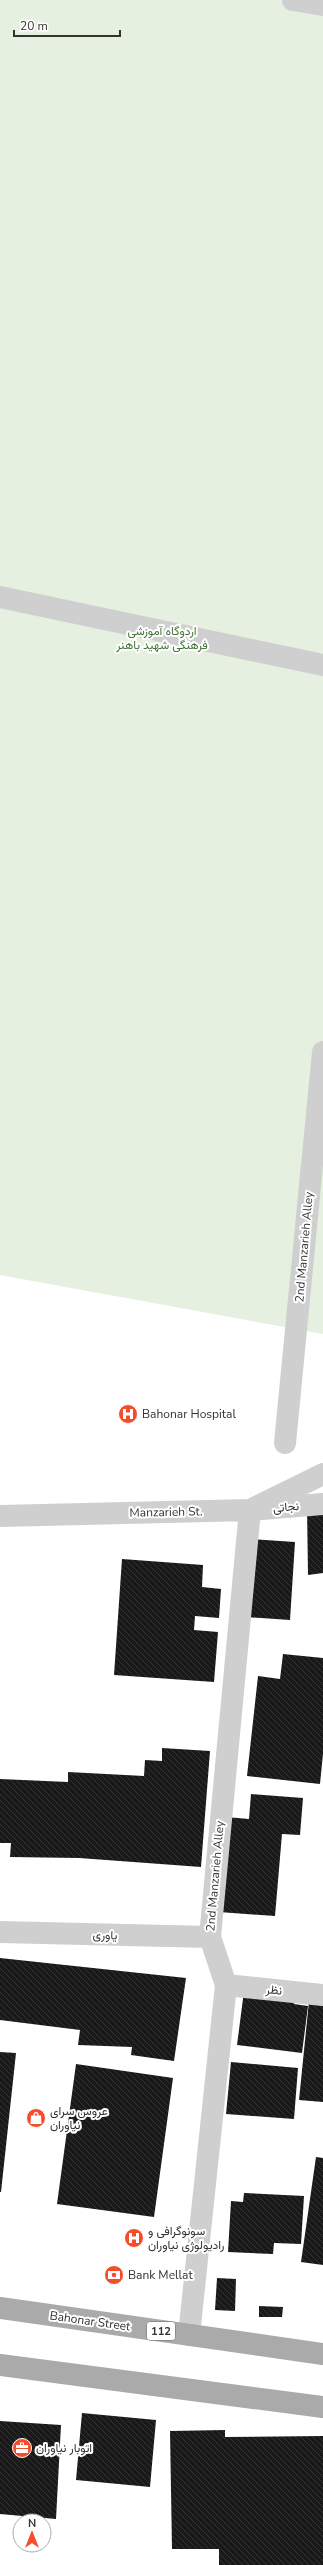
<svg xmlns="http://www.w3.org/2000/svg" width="323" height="2565" viewBox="0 0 323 2565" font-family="'Nunito Sans',Vazirmatn,sans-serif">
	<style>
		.green { fill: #e5f0e0 }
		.building { fill: url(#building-back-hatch) }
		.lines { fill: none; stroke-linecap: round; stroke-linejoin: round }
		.street { stroke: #cfcfcf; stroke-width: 22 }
		.primary { stroke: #aaa; stroke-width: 22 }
		.labels { text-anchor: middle; stroke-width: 4; stroke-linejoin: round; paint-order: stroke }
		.shield { fill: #fff; stroke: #707070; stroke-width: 1 }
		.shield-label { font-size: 11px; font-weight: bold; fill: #323232 }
		.park-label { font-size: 12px; fill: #47733b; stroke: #fff }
		.street-label { font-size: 12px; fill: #323232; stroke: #fff }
		.poi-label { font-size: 12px; fill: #323232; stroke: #fff; text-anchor: start }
	</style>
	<defs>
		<pattern id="building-back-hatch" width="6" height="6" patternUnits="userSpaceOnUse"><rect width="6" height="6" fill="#191919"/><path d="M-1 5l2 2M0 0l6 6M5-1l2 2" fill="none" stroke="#323232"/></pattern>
	</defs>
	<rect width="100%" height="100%" fill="#fff"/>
	<path class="green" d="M0,0H323V1334L0,1275Z"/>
	<path class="building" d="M323,1505V1573L308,1575L307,1507Z
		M252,1539L295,1542L290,1620L246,1617Z
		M122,1559L203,1565L202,1587L221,1589L219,1618L195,1616L194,1630L218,1632L214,1682L114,1675Z
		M283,1654L323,1658V1754L320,1784L247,1776L258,1676L280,1679Z
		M162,1748L210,1751L201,1867L79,1858L10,1857L11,1843H0V1779L68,1782V1772L144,1776L145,1760L162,1761Z
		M251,1794L303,1798L300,1835L282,1834L275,1916L219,1912L226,1817L249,1819Z
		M0,1958L186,1978L174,2061L131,2055L132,2047L78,2045L80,2030L0,2020Z
		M244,1991L295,1998L294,2004L308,2006L302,2053L237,2045Z
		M309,2001L323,2003V2102L299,2100Z
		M0,2052L16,2053L1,2192H0Z
		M231,2062L298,2068L294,2119L226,2114Z
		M76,2064L173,2078L154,2217L57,2204Z
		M316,2157L323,2158V2265L301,2262Z
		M244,2193L304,2196L301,2244L274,2243L273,2254L228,2252L231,2201L243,2202Z
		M217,2278L236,2279L235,2311L215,2310Z
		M259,2306L283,2307L282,2317H259Z
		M82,2413L156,2420L150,2487L76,2480Z
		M0,2421L61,2425L56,2519L0,2514Z
		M225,2430V2437L323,2436V2565H219V2549H172L170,2431Z"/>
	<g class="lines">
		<path class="street" d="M293,0L323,5
			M0,597L323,665
			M285,1443L323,1052
			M0,1516L250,1510L323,1474
			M0,1932L210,1937
			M226,1985L323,1995
			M189,2335L226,1985L210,1937L250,1510L323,1504"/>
		<path class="primary" d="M0,2308L323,2354
			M0,2365L323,2407"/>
	</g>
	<defs>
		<g id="hospital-disc" transform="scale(1)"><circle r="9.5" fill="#f44d2a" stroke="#fff"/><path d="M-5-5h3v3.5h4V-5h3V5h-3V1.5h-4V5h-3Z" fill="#fff"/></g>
		<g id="shop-disc" transform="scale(1)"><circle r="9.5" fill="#f44d2a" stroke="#fff"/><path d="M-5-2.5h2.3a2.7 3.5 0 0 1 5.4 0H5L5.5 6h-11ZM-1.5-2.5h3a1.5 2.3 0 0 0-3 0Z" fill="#fff"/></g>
		<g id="bank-disc" transform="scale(1)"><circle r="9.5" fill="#f44d2a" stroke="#fff"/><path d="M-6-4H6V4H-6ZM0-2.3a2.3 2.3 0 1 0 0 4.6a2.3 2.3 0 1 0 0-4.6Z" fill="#fff"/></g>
		<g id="office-disc" transform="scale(1)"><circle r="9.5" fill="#f44d2a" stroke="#fff"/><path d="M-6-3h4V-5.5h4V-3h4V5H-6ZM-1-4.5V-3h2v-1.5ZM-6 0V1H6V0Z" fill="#fff"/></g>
	</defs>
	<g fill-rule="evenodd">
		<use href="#hospital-disc" x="128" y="1414"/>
		<use href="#shop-disc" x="36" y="2118"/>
		<use href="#hospital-disc" x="134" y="2238"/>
		<use href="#bank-disc" x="114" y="2275"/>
		<use href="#office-disc" x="22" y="2448"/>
	</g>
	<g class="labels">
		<rect class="shield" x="147" y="2322" width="28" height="18" rx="3"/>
		<g class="shield-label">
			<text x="161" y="2335">112</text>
		</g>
		<g class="park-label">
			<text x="162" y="635">اردوگاه آموزشی<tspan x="162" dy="14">فرهنگی شهید باهنر</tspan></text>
		</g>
		<g class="street-label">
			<text transform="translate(304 1247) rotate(-85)" y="4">2nd Manzarieh Alley</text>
			<text transform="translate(286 1507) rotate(-5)" y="4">نجاتی</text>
			<text transform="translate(166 1512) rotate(-1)" y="4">Manzarieh St.</text>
			<text transform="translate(215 1876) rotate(-85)" y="4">2nd Manzarieh Alley</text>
			<text transform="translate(105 1935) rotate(2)" y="4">یاوری</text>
			<text transform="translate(274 1990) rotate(6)" y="4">نظر</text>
			<text transform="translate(90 2321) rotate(8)" y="4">Bahonar Street</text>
		</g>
		<g class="poi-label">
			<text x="142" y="1418">Bahonar Hospital</text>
			<text x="50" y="2115">عروس سرای<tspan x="50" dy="14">نیاوران</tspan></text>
			<text x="148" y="2235">سونوگرافی و<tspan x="148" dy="14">رادیولوژی نیاوران</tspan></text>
			<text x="128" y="2279">Bank Mellat</text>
			<text x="36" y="2452">اتوبار نیاوران</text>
		</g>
	</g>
	<g transform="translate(32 2533)"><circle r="19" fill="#ffffff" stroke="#adadad"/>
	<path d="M0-3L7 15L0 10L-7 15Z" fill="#f44d2a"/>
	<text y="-6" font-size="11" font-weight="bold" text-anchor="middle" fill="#323232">N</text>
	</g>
	<path d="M14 30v6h106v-6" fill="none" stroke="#323232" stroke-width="2"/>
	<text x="20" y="30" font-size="12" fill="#323232" stroke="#ffffff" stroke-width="3" paint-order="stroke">20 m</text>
</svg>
